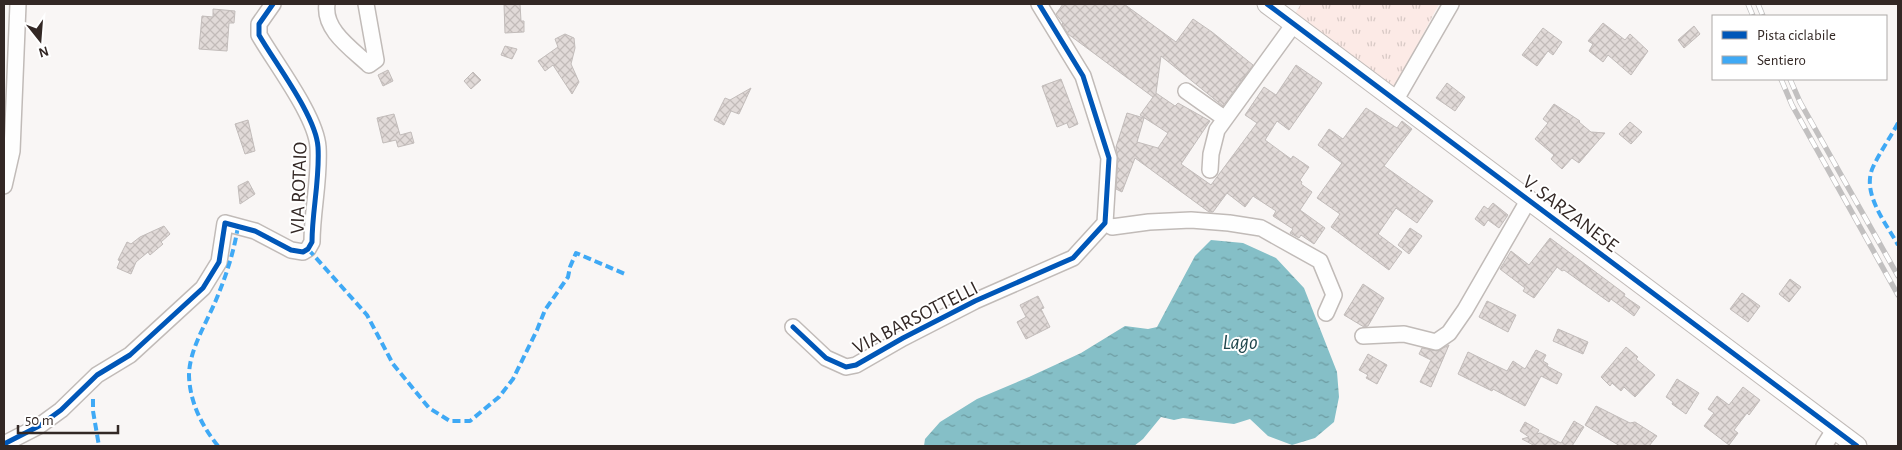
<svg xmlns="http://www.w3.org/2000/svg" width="1902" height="450" viewBox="0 0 1902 450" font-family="'Alegreya Sans',sans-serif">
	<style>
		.park { fill: url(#park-tufts) }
		.water { fill: url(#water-ripples) }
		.building { fill: url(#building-cross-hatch); stroke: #c2bcba }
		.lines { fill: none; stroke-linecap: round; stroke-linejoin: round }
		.minor-casing { stroke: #c1bbb8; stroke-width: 18 }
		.major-casing { stroke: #c1bbb8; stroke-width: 21 }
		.minor { stroke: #fefefe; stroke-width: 15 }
		.major { stroke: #fefefe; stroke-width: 19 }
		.rail-casing { stroke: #c2c0c0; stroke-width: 5.5 }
		.rail { stroke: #fff; stroke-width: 4; stroke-dasharray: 11; stroke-linecap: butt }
		.quiet { stroke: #3fa9f5; stroke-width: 4; stroke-dasharray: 8 4; stroke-linecap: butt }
		.cycleway-casing { stroke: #fff; stroke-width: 8 }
		.cycleway { stroke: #0057b8; stroke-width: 5 }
		.labels { text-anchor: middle; stroke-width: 4; stroke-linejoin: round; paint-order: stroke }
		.street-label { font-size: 20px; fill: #332825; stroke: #fff }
		.water-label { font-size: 21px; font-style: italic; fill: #20474d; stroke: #fff }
	</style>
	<defs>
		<pattern id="park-tufts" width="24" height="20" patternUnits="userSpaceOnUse" patternTransform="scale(1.25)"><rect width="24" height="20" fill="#fceae6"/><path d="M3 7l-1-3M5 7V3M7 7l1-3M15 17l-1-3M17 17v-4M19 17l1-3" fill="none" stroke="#d8c9c5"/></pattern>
		<pattern id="water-ripples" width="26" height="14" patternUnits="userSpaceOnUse" patternTransform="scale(1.25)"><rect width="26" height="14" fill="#85bfc7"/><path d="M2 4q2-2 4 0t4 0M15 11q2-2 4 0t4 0" fill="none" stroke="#6d9ba1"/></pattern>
		<pattern id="building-cross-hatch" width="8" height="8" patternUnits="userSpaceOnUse" patternTransform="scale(1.25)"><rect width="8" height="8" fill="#e1dad8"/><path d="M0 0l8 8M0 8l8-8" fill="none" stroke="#c2bbb9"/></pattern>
	</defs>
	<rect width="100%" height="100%" fill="#f9f6f5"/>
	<path class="park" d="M1301,4H1439L1395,87L1294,15Z"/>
	<path class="water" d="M1211,240L1243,243L1276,258L1304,288L1337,372L1339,397L1334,422L1315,438L1292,445L1268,436L1250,419L1234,424L1183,418L1174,420L1161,417L1143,439L1134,446H924L925,439L940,422L977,399L1029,377L1081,353L1125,326L1148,329L1157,327L1195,256Z"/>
	<path class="building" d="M504,4H520L521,21H524V32L505,33Z
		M1063,4H1124L1176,42L1193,19L1212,32L1253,65L1223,106L1161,56L1156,93L1175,106L1178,103L1210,121L1181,164L1211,185L1257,123L1245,115L1264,87L1276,95L1296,65L1322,83L1289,130L1277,121L1265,140L1291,159L1293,156L1309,167L1300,180L1302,182L1301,184L1312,192L1300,210L1325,228L1314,244L1301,235L1299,238L1290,233L1293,229L1273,216L1276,211L1253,196L1245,207L1227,193L1213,212H1209L1135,158L1122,192L1116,189L1118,159L1116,147L1127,113L1144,118L1137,142L1158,148L1168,133L1140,115L1153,97L1068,34L1062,24L1063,23L1056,14Z
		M213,9L235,11L234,23H229L227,51L199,49L202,16L213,17Z
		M1603,23L1625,40L1630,34L1648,51L1631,75L1608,55L1603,62L1589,51L1593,44L1588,41Z
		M1694,26L1700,34L1684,48L1678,40Z
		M1543,28L1562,42L1553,55L1548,51L1537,66L1522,55Z
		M565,34L574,38L575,48L571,64L579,82L572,94L553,65L545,71L538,61L558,47L555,39Z
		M505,46L517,49L512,59L501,55Z
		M388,70L393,81L383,86L378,75Z
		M473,72L481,80L471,89L464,81Z
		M1061,79L1078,124L1069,128L1067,123L1057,127L1042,86Z
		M1447,83L1465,97L1455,111L1436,98Z
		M751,88L739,114L731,111L724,125L714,120L725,98L730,100Z
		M1554,104L1580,121L1579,122L1591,132L1605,133L1579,163L1572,158L1562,169L1551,159L1554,155L1535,139L1548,123L1543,119Z
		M1366,108L1397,128L1402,121L1412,129L1384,166L1433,201L1417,223L1396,208L1378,234L1402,252L1389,270L1331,227L1340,214L1317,198L1342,163L1318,145L1329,129L1343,139Z
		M394,114L400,135L411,132L414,143L398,147L396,140L383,143L377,118Z
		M248,120L255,151L245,154L235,124Z
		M1630,122L1642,132L1631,144L1619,134Z
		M248,181L255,194L240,204L238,186Z
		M1493,203L1508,215L1499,228L1488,220L1484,226L1475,219L1484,206L1488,209Z
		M164,226L170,234L161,242L163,244L150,255L148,252L136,262L131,274L117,268L120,261L118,260L127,242L131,244L140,237Z
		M1410,228L1422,236L1409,254L1398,245Z
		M1550,238L1625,294L1624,296L1640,307L1634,316L1611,299L1609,302L1564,270L1562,271L1557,267L1534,298L1523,291L1525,288L1500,269L1511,251L1529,265Z
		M1790,279L1801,287L1789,302L1779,294Z
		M1363,284L1384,298L1368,326L1364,327L1344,315Z
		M1742,293L1760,306L1748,322L1730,309Z
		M1038,296L1044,308L1041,309L1050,327L1026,339L1017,322L1026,317L1020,305Z
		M1487,301L1516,315L1508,332L1479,317Z
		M1558,329L1588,342L1583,354L1553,341Z
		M1449,345L1431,387L1420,382L1431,360L1419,354L1422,348L1437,351Z
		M1626,347L1638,357L1636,359L1655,375L1635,397L1624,387L1621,391L1612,383L1610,386L1601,377Z
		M1536,350L1546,355L1543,361L1548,364L1547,366L1562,374L1557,384L1541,376L1525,406L1493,389L1492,391L1458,374L1468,352L1507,371L1513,361L1525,369Z
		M1368,354L1387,365L1377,384L1366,378L1368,375L1359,370Z
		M1677,379L1699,393L1686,414L1672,404L1673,402L1666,397Z
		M1743,387L1760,400L1749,415L1747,413L1734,430L1738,433L1729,445L1704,426L1714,413L1708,409L1717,396L1729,405Z
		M1596,406L1630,423L1635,422L1657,436L1649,446H1620L1585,425Z
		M1574,421L1584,427L1572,446H1535L1522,439L1529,437L1520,431L1525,422L1539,430L1537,434L1540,433L1561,443Z"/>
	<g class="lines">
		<g class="minor-casing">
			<path id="minor" d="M327,4C323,30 352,49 369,65L376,60L366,4
				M1186,91L1224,118
				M1395,101L1451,4
				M1210,170L1211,154L1217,130L1294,24
				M4,186L12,151L18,4
				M1105,223L1112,227L1149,222L1191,220L1229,223L1261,228L1320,261L1334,295L1326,313
				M793,327L826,358L846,367L856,365L903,338L975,301L1073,258L1105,223L1109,158L1083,76L1039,4
				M1363,336L1404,334L1436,342L1449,333L1465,310L1529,199
				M4,444L39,426L61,410L97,375L130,355L203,288L219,262L225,223L255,231L291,250L303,252L308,249L312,242C312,211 320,179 318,147C316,116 275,63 259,35V24L273,4
				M1824,446L1834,430"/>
		</g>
		<g class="major-casing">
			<path id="major" d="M1267,4L1857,446"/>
		</g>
		<use href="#minor" class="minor"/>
		<use href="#major" class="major"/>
		<g class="rail-casing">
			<path id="rail" d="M1748,4L1753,16
				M1758,4L1763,16
				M1781,79L1792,105L1898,295
				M1790,79L1800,102L1898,276"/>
		</g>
		<use href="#rail" class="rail"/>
		<path class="quiet" d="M1898,123C1890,138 1880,152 1873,167C1861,193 1886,223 1898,245
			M308,249L367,315L393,364L429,408L450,421H470L499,397L513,379L537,330L545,310L568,277L570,267L576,253L625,274
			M93,399V411L99,446
			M218,446C202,426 190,403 189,376C189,350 206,324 216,300C226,276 234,252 238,226"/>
		<g class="cycleway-casing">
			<path id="cycleway" d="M1267,4L1857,446
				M793,327L826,358L846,367L856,365L903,338L975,301L1073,258L1105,223L1109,158L1083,76L1039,4
				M4,444L39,426L61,410L97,375L130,355L203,288L219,262L225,223L255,231L291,250L303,252L308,249L312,242C312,211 320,179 318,147C316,116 275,63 259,35V24L273,4"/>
		</g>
		<use href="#cycleway" class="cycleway"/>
	</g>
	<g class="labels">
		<g class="street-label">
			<text transform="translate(298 188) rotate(-88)" y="7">VIA ROTAIO</text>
			<text transform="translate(1571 213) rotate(37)" y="7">V. SARZANESE</text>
			<text transform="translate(915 317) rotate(-27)" y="7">VIA BARSOTTELLI</text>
		</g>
		<g class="water-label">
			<text x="1240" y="349">Lago</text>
		</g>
	</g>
	<rect width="1902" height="450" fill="none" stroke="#332825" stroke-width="10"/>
	<rect x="1712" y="15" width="175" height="65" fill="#ffffff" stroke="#ada9a8"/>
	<rect x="1722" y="31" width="25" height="8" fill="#0057b8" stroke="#ada9a8"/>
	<text x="1757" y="40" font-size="15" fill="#332825">Pista ciclabile</text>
	<rect x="1722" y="56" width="25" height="8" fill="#3fa9f5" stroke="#ada9a8"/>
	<text x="1757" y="65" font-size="15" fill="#332825">Sentiero</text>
	<g transform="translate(40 40) rotate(163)" stroke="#ffffff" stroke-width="4" paint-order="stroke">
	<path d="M0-4L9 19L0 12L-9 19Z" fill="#332825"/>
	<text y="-8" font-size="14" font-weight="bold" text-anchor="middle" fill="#332825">N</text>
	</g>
	<path d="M18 425v8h100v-8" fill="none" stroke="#332825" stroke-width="2.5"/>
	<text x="25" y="425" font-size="15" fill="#332825" stroke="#ffffff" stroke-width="4" paint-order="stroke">50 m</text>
</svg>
